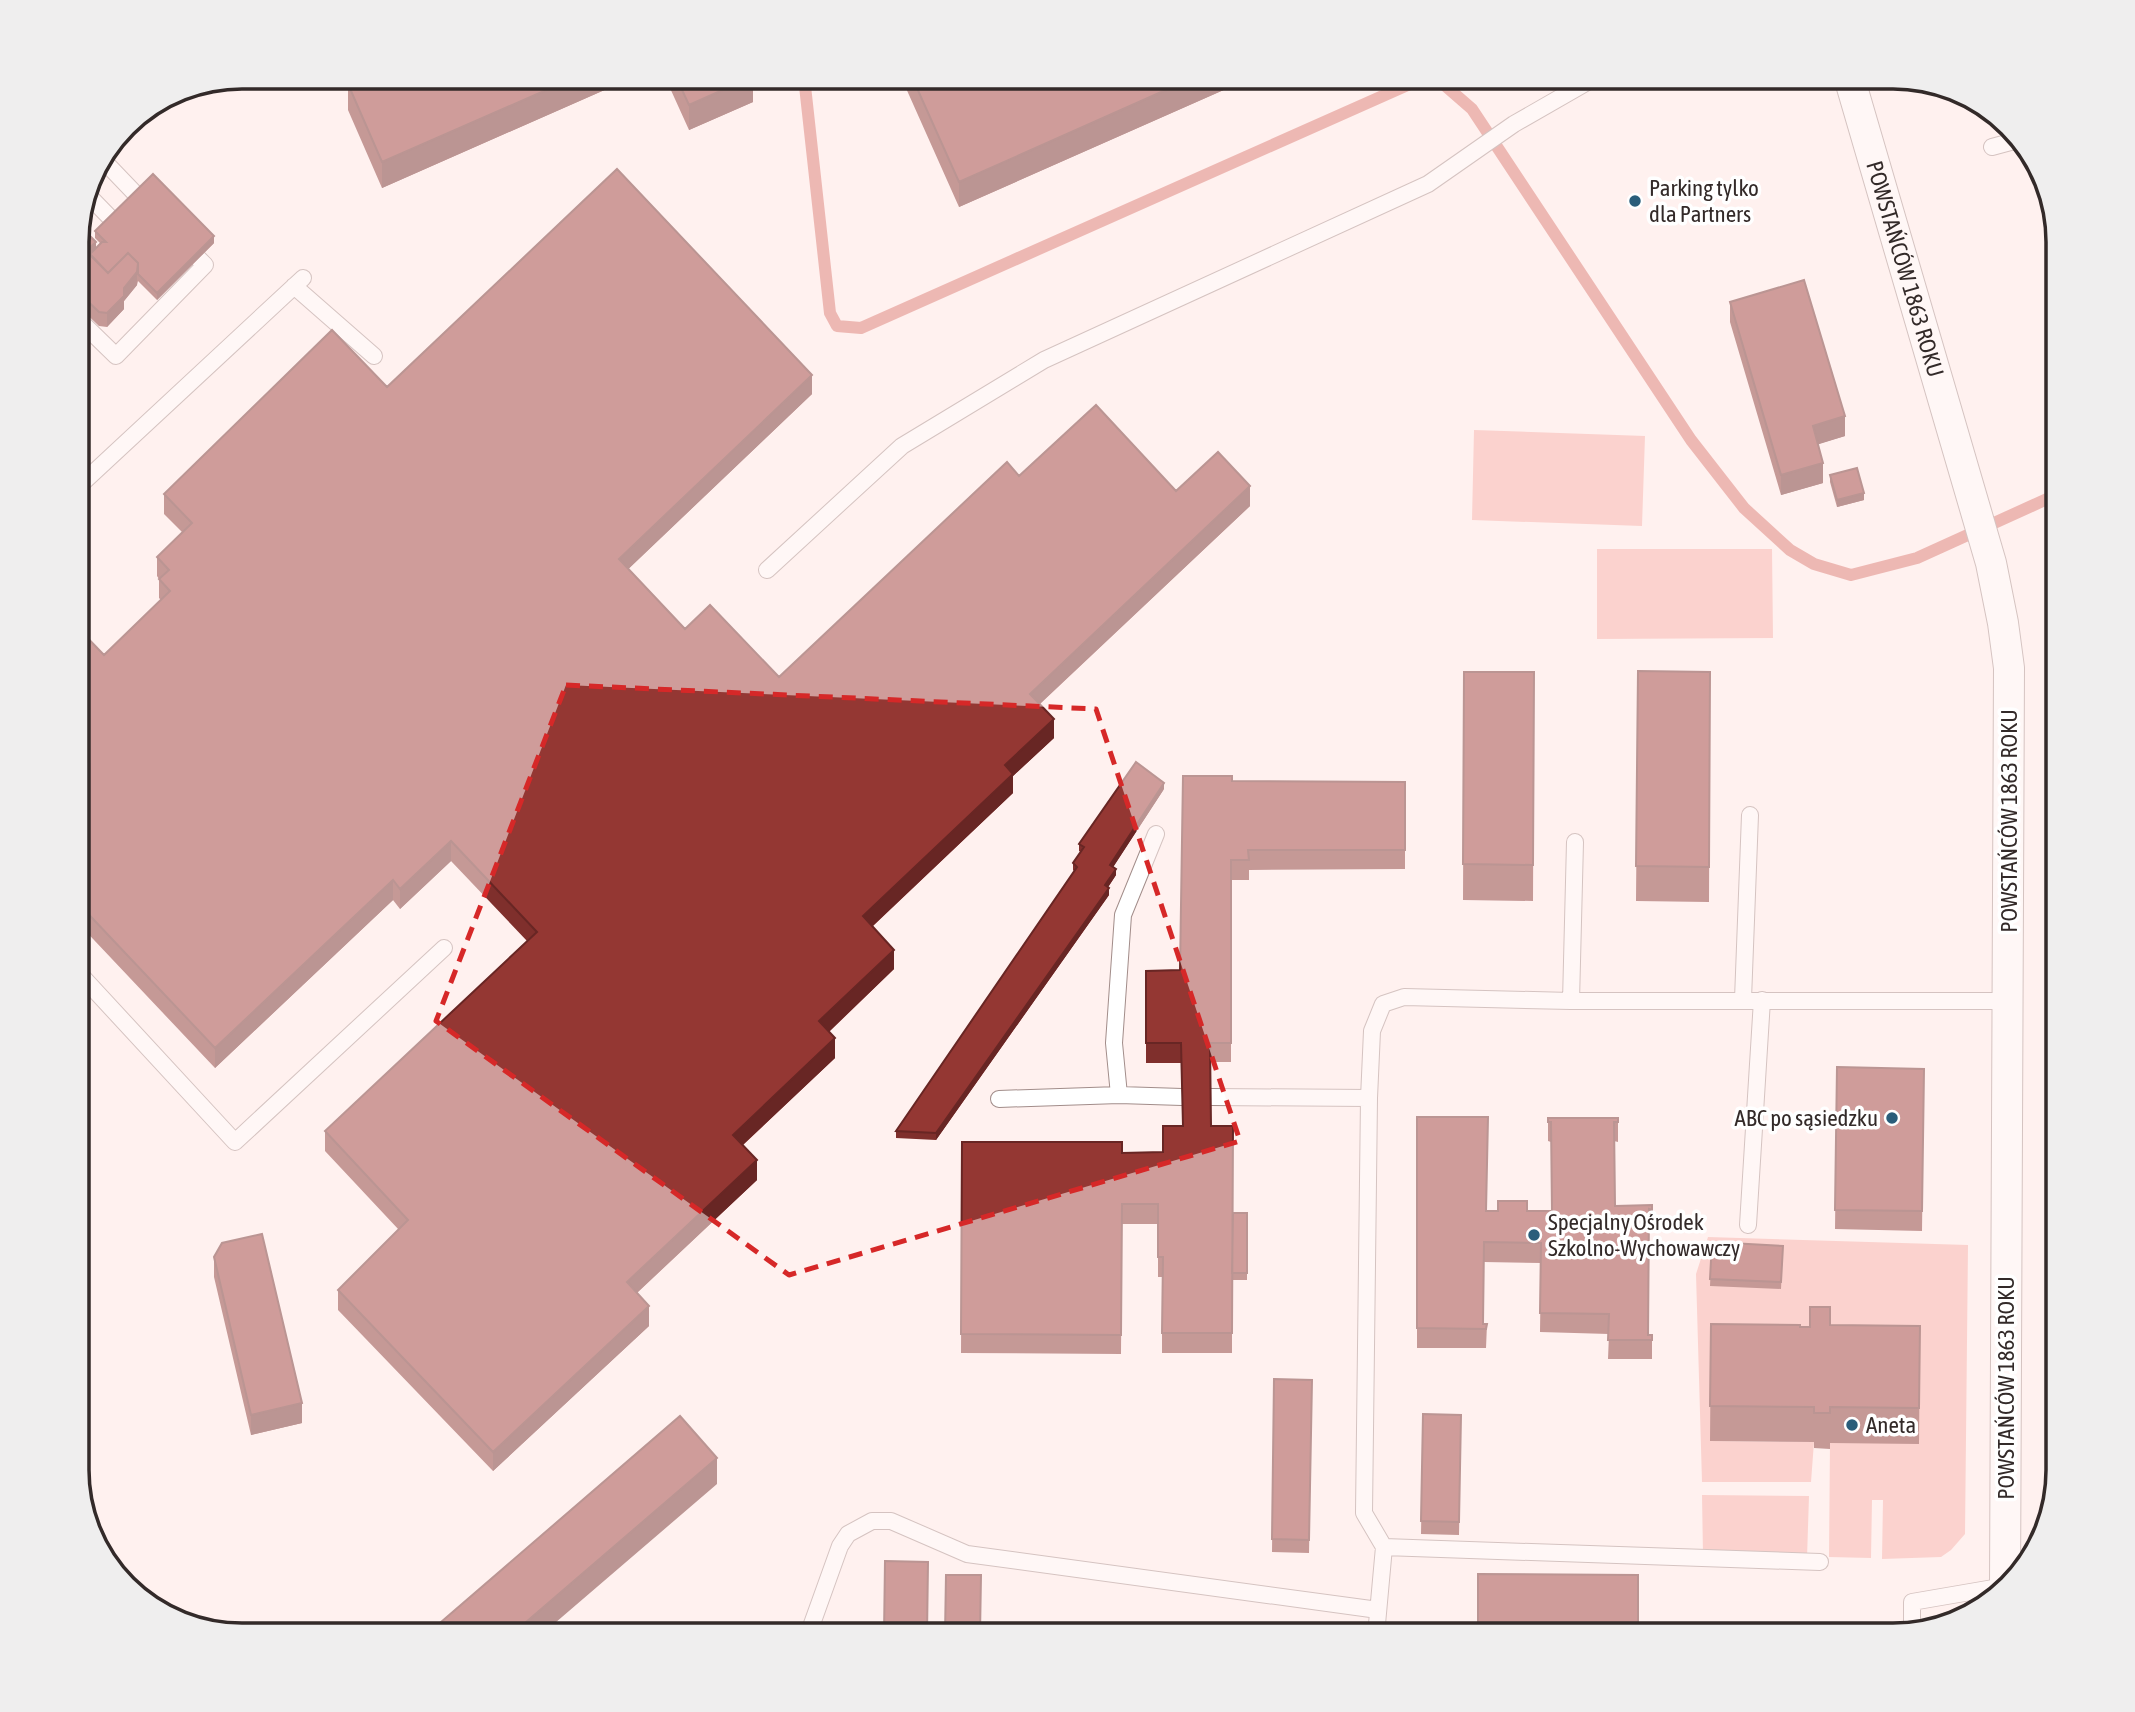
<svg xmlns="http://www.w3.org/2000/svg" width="2135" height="1712" viewBox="0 0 2135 1712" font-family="'Asap Condensed',sans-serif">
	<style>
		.grass { fill: #f6aea6 }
		.water { fill: url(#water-ripples) }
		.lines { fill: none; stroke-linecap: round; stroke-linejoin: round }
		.stream { stroke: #d8746c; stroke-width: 12 }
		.service-casing { stroke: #a28d8a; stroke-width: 18 }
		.minor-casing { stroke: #a28d8a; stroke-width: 32 }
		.service { stroke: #fff; stroke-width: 16 }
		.minor { stroke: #fff; stroke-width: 30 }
		.wall { fill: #7f2f2c }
		.shaded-wall { fill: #682624 }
		.building { fill: #943733; stroke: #682624; stroke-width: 2 }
		.marked { fill: none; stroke: #d62828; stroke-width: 5; stroke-dasharray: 14 9; stroke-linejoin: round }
		.poi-dot { fill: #2a5d7a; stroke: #fff; stroke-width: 2.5 }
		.labels { text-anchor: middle; stroke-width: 7; stroke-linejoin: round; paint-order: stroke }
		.poi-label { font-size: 23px; fill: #332a29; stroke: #fff; text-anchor: start }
		.street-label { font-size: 23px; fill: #332a29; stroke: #fff }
		.rim { fill: none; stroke: #332a29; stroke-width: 3.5 }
	</style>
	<defs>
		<pattern id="water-ripples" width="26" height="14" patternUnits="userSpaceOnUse" patternTransform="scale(1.75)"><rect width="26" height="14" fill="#d8746c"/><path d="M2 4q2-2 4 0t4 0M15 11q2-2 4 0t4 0" fill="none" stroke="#b05f59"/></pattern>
	</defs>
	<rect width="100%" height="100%" fill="#fff1ef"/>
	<path class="grass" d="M1474,430L1645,436L1642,526L1472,520Z
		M1597,549H1772L1773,638L1597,639Z
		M1708,1237L1968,1245L1965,1534L1951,1550L1941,1557L1882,1559L1883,1500H1872L1871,1558L1829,1557L1830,1443L1920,1362L1710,1441L1814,1442L1811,1482H1702L1696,1274Z
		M1702,1495L1809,1496L1807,1558L1703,1555Z"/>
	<path class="water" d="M1251,1625H1265L1285,1635H1214Z"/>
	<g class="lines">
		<path class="stream" d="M804,77L830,313L837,326L861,328L1412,83L1441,82L1472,109L1691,440L1744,508L1790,550L1814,564L1851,575L1917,558L2058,494"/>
		<g class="service-casing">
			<path id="service" d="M1992,147L2018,140
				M102,159L149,208
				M87,194L122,230
				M294,286L374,356
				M77,318L116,356L205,265L184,244
				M77,488L303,278
				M767,570L902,446L1044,360L1428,184L1514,124L1596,77
				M1156,834L1123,915L1114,1043L1119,1095L1182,1097
				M77,971L235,1142L444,948
				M1743,999L1750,815
				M1571,1001L1575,842
				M1211,1097L1369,1098L1372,1031L1383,1004L1404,997L1571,1001H2008
				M1369,1098L1364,1513L1384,1547L1820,1562
				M999,1099L1119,1095
				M1748,1225L1762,1000
				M1912,1631V1602L2005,1586
				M808,1635L840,1546L848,1534L872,1521H891L967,1554L1378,1610
				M1376,1635L1384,1547"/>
		</g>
		<g class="minor-casing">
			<g id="minor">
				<path id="s1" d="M1849,77L1991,563L2003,623L2009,668L2005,1588"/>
			</g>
		</g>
		<use href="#service" class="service"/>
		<use href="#minor" class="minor"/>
	</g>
	<path class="wall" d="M634,77L382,188L348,110V84Z
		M665,77H753V102L689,130Z
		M901,77H1253L959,207Z
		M95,231L214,243L157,300L138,281L137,285L124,301V309L107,327L99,326L77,305V239L96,248L100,243L95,238Z
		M1730,302L1845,436L1818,444L1823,483L1781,495L1730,322Z
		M387,387L812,394L628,569L685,629L779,677L1019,476L1176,491L1250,506L1040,704L1054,738L1013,776V793L873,926L894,969L829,1032L835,1058L743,1145L757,1180L637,1293L649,1326L493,1471L338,1310V1290L399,1230L325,1151V1131L527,941L451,861L400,909L393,900L215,1068L77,922V627L104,655L161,600L159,598V579L157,576V557L182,532L164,514V494Z
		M1830,475L1864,500L1837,507L1830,482Z
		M1638,671L1710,672L1709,902L1636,901Z
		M1464,672H1534L1533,901L1463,900Z
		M1232,781L1405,782V869L1249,870V880H1231V1062H1210L1211,1126L1233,1213H1247V1280H1232V1353H1162V1277H1158V1224H1122L1121,1354L961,1353L962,1142L1122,1153L1163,1152L1183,1126L1181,1063H1146V971L1180,970Z
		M1164,789L1113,867L1116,875L1108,887L1109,895L936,1140L896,1138V1131L1074,871L1073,870V863L1081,852L1079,851V844Z
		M1837,1067L1924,1069L1922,1231L1835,1229Z
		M1417,1117L1486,1211H1552L1551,1142L1548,1141V1118H1618V1142L1614,1141L1615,1206L1652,1205V1229H1649V1335L1652,1340V1359H1608L1609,1334L1540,1332L1541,1263L1484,1262V1324H1487L1486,1348H1417Z
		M1712,1242L1783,1246L1781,1289L1710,1286Z
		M214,1257L302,1423L251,1435L214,1277Z
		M1711,1324L1810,1327L1830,1325L1920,1326L1919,1444L1830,1443V1449L1814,1448V1442L1710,1441Z
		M1274,1379L1312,1380L1309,1553L1272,1552Z
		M1423,1414L1461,1415L1459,1535L1421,1534Z"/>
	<path class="shaded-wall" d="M576,77H634L382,188V162Z
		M753,77V102L689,130V105Z
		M1195,77H1253L959,207V182Z
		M214,236V243L157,300V293Z
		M96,242V255L90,261L86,251Z
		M137,272V285L124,301V309L107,327V313L124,288Z
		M812,375V394L619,578V559Z
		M1845,416V436L1813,446V426Z
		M1823,463V483L1781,495V475Z
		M1250,486V506L1030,713V694Z
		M1864,493V500L1837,507V500Z
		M1054,719V738L1013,776V793L863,935V916L1005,765Z
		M1164,783V789L1110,872V865Z
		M451,841V861L400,909V889Z
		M1116,869V875L1105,892V885Z
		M393,880V900L215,1068V1048Z
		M1109,888V895L936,1140V1133Z
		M894,950V969L819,1041V1021Z
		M835,1038V1058L733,1154V1135Z
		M81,1107V1120L77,1121V1108Z
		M757,1160V1180L627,1302V1282Z
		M649,1306V1326L493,1471V1452Z
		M302,1403V1423L251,1435V1415Z
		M717,1458V1484L541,1635H511Z"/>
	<path class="building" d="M365,77H576L382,162L348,84Z
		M676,77H752L689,105Z
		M912,77H1195L959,182Z
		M617,169L812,375L619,559L685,629L710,605L779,677L1007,462L1019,476L1096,405L1176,491L1218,452L1250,486L1030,694L1054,719L1005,765L1013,774L863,916L894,950L819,1021L835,1038L733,1135L757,1160L627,1282L649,1306L493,1452L338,1290L408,1220L325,1131L537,932L451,841L400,889L393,880L215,1048L77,902V627L104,655L170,591L159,579L169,570L157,557L192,523L164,494L332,330L387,387Z
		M153,174L214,236L157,293L138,274V263L128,253L108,273L90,254L102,242H106L95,231Z
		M82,235L90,236L96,242L86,251L108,273L128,253L138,263L137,272L124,288V296L107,313L99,312L77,291V249L80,246L77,243V239Z
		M1804,280L1845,416L1813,426L1823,463L1781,475L1730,302Z
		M1857,468L1864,493L1837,500L1830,475Z
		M1638,671L1710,672L1709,867L1636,866Z
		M1464,672H1534L1533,865L1463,864Z
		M1136,762L1164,783L1110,865L1116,869L1105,885L1109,888L936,1133L896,1131L1077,867L1073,863L1084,847L1079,844Z
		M1183,776H1232V781L1405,782V850H1248L1249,860H1231V1043H1210L1211,1126H1233L1232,1333H1162L1163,1257H1158V1204H1122L1121,1335L961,1334L962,1142H1122V1153L1163,1152V1126H1183L1181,1043H1146V971L1180,970Z
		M1837,1067L1924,1069L1922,1211L1835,1210Z
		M77,1092L81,1107L77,1108Z
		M1417,1117H1488L1486,1211H1498V1201H1527V1211H1552L1551,1122H1548V1118H1618V1122H1614L1615,1206L1652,1205V1210L1649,1209L1648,1335H1652V1340H1608L1609,1314L1540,1313L1541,1243L1484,1242L1483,1324H1487L1486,1329L1417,1328Z
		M1233,1213H1247V1273H1232Z
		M262,1234L302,1403L251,1415L214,1257L222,1243Z
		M1712,1242L1783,1246L1781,1282L1710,1279Z
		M1810,1307H1830V1325L1920,1326L1919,1408L1830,1407V1413H1814V1407L1710,1406L1711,1324L1800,1325V1327H1810Z
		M1274,1379L1312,1380L1309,1540L1272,1539Z
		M1423,1414L1461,1415L1459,1522L1421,1521Z
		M680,1416L717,1458L511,1635H426Z
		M885,1561L928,1562L927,1635H884Z
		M1478,1574L1638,1575V1635H1478Z
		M946,1575H981L980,1635H945Z"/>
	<path d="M0 0H2135V1712H0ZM566,685L1096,709L1240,1141L789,1275L436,1021Z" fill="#fff1ef" fill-opacity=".55" fill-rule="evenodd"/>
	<path class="marked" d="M566,685L1096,709L1240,1141L789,1275L436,1021Z"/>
	<g class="poi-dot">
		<circle cx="1635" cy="201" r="7"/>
		<circle cx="1892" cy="1118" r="7"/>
		<circle cx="1534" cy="1235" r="7"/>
		<circle cx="1852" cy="1425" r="7"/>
	</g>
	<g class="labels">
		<g class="poi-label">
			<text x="1649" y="196">Parking tylko<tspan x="1649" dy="26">dla Partners</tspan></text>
			<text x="1878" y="1126" text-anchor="end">ABC po sąsiedzku</text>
			<text x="1548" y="1230">Specjalny Ośrodek<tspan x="1548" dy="26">Szkolno-Wychowawczy</tspan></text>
			<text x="1866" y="1433">Aneta</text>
		</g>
		<g class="street-label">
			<text dy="8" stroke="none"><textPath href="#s1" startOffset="200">POWSTAŃCÓW 1863 ROKU</textPath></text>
			<text transform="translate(2009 821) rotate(-90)" y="8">POWSTAŃCÓW 1863 ROKU</text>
			<text transform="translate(2006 1388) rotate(-90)" y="8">POWSTAŃCÓW 1863 ROKU</text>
		</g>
	</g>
	<path d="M0 0H2135V1712H0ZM242 89H1893A153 153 0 0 1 2046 242V1470A153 153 0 0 1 1893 1623H242A153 153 0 0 1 89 1470V242A153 153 0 0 1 242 89Z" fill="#efeeee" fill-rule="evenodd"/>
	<path class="rim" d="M242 89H1893A153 153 0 0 1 2046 242V1470A153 153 0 0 1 1893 1623H242A153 153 0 0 1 89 1470V242A153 153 0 0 1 242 89Z"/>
</svg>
